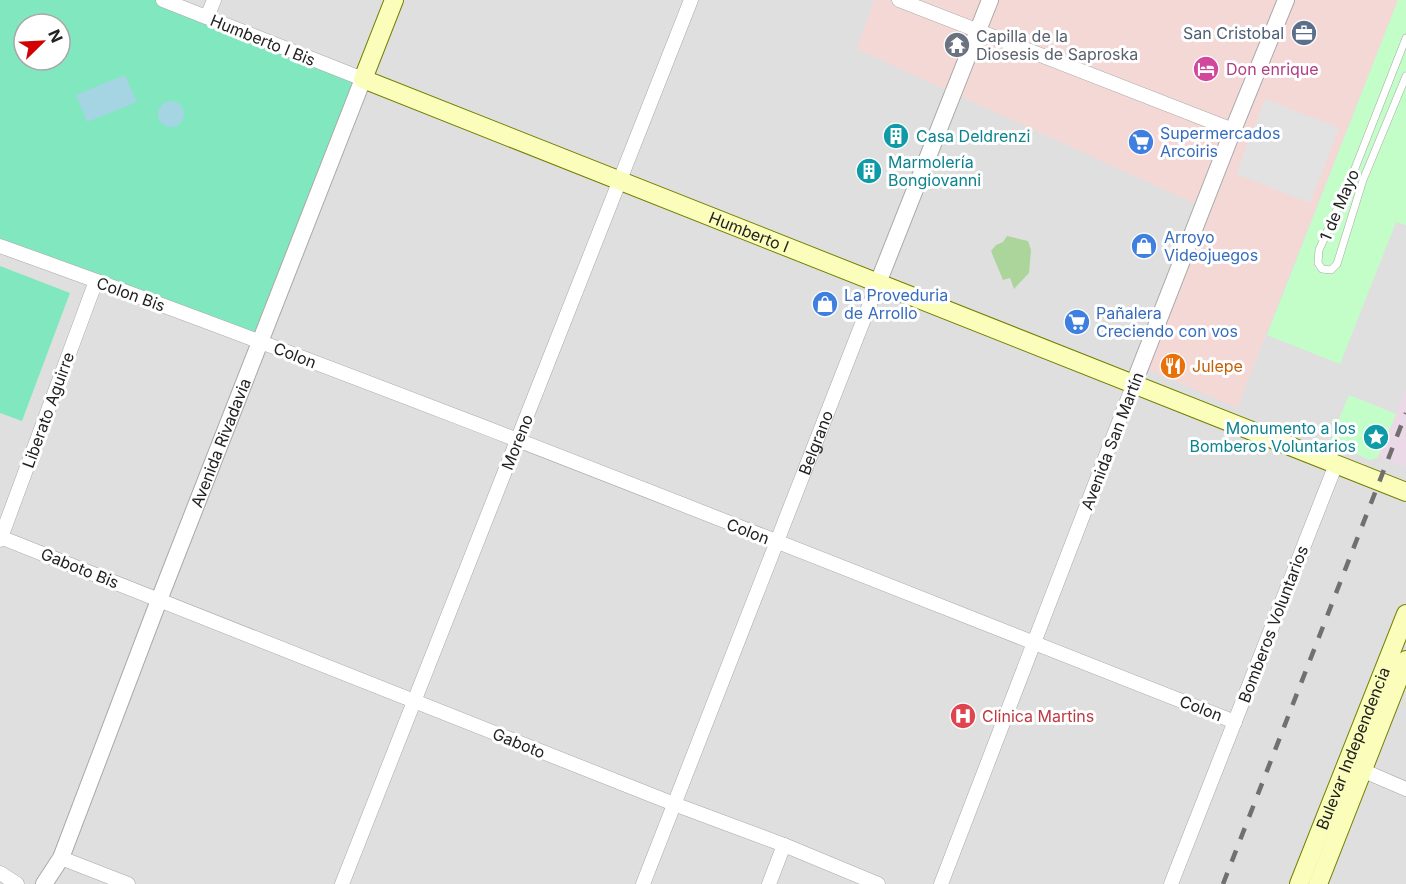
<svg xmlns="http://www.w3.org/2000/svg" width="1406" height="884" viewBox="0 0 1406 884" font-family="Inter,sans-serif">
	<style>
		.residential { fill: #e0dfdf }
		.commercial { fill: #f4d8d6 }
		.industrial { fill: #ecd9e8 }
		.forest { fill: #abd59a }
		.park { fill: #c3fec8 }
		.pitch { fill: #81e7bf; fill-rule: evenodd }
		.parking { fill: #e2e2e2 }
		.water { fill: #a5d5e3 }
		.lines { fill: none; stroke-linecap: round; stroke-linejoin: round }
		.service-casing { stroke: #a9a9a9; stroke-width: 8 }
		.minor-casing { stroke: #a9a9a9; stroke-width: 15 }
		.tertiary-casing { stroke: #a9a9a9; stroke-width: 18 }
		.secondary-casing { stroke: #738100; stroke-width: 20 }
		.service { stroke: #fff; stroke-width: 7 }
		.minor { stroke: #fff; stroke-width: 14 }
		.tertiary { stroke: #fff; stroke-width: 16 }
		.secondary { stroke: #fbfeba; stroke-width: 18 }
		.rail { stroke: #707070; stroke-width: 4.5; stroke-dasharray: 12 12; stroke-linecap: butt }
		.labels { text-anchor: middle; stroke-width: 6; stroke-linejoin: round; paint-order: stroke }
		.service-label { font-size: 16px; fill: #4e5e75; stroke: #fff; text-anchor: end }
		.worship-label { font-size: 16px; fill: #5b616d; stroke: #fff; text-anchor: start }
		.street-label { font-size: 16px; fill: #222; stroke: #fff }
		.hotel-label { font-size: 16px; fill: #b23c85; stroke: #fff; text-anchor: start }
		.shop-label { font-size: 16px; fill: #366cbe; stroke: #fff; text-anchor: start }
		.culture-label { font-size: 16px; fill: #0d838f; stroke: #fff; text-anchor: start }
		.food-label { font-size: 16px; fill: #c56008; stroke: #fff; text-anchor: start }
		.health-label { font-size: 16px; fill: #be3a42; stroke: #fff; text-anchor: start }
	</style>
	<rect width="100%" height="100%" fill="#f2efe8"/>
	<path class="residential" d="M163,0H1406V884H0V246Z"/>
	<path class="commercial" d="M874,0H1398L1237,408L1140,366L1202,207L857,49Z"/>
	<path class="industrial" d="M1406,389V467L1378,457Z"/>
	<path class="forest" d="M1007,236L1028,241L1031,250L1029,273L1014,289L1010,278L1003,280L991,251L996,245L1003,242Z"/>
	<path class="park" d="M1398,0H1406V225L1396,222L1340,364L1267,335Z
		M1349,395L1396,414L1378,457L1371,460L1329,443Z"/>
	<path class="pitch" d="M0,0H163L363,79L261,342L0,246ZM24,24H60V60H24Z
		M0,266L70,293L22,421L0,413Z"/>
	<path class="parking" d="M1265,99L1339,128L1310,203L1236,174Z"/>
	<path class="water" d="M125,75L137,102L87,122L76,95Z
		M158 114a13 13 0 1 1 26 0a13 13 0 1 1-26 0Z"/>
	<g class="lines">
		<g class="service-casing">
			<path id="service" d="M1406,38L1352,176L1319,250L1318,263L1322,269L1331,270L1337,264L1363,180L1406,76"/>
		</g>
		<g class="minor-casing">
			<g id="minor">
				<path d="M163,0L363,79"/>
				<path d="M899,0L1233,130"/>
				<path d="M207,17L214,0"/>
				<path d="M0,246C415,395 824,561 1235,722"/>
				<path d="M0,537L674,804L784,845L878,884"/>
				<path d="M0,540L96,281"/>
				<path d="M1355,767L1406,789"/>
				<path d="M61,858L128,884"/>
				<path d="M0,873L17,884"/>
				<path d="M342,884L691,0"/>
				<path id="s1" d="M643,884L878,283"/>
				<path d="M769,884L784,845"/>
				<path d="M941,884L1134,383"/>
				<path d="M1171,884L1336,464"/>
			</g>
		</g>
		<g class="tertiary-casing">
			<g id="tertiary">
				<path d="M878,283L990,0"/>
				<path d="M1134,383L1233,130L1286,0"/>
				<path id="s2" d="M44,884L61,858L159,600L363,79"/>
			</g>
		</g>
		<g class="secondary-casing">
			<g id="secondary">
				<path id="s3" d="M394,0L363,79L1406,492"/>
				<path id="s4" d="M1299,884L1406,614"/>
				<path d="M1318,884L1406,660"/>
			</g>
		</g>
		<use href="#service" class="service"/>
		<use href="#minor" class="minor"/>
		<use href="#tertiary" class="tertiary"/>
		<use href="#secondary" class="secondary"/>
		<path class="rail" d="M1223,884L1406,413"/>
	</g>
	<defs>
		<g id="office-disc" transform="scale(1.35)"><circle r="9.5" fill="#5c6f8a" stroke="#fff"/><path d="M-6-3h4V-5.5h4V-3h4V5H-6ZM-1-4.5V-3h2v-1.5ZM-6 0V1H6V0Z" fill="#fff"/></g>
		<g id="temple-disc" transform="scale(1.35)"><circle r="9.5" fill="#6b7280" stroke="#fff"/><path d="M0-6L5-2H3V0L6.5 2.5H4V6H1.5V3h-3V6H-4V2.5H-6.5L-3 0V-2H-5Z" fill="#fff"/></g>
		<g id="hotel-disc" transform="scale(1.35)"><circle r="9.5" fill="#d1479c" stroke="#fff"/><path d="M-6-4.5h1.5V1H6V5H4.5V3h-9V5H-6ZM-4 0a1.8 1.8 0 1 1 3.6 0ZM.5 0V-2.5h3Q6-2.5 6 0Z" fill="#fff"/></g>
		<g id="building-disc" transform="scale(1.35)"><circle r="9.5" fill="#0f9aa8" stroke="#fff"/><path d="M-4-6H4V6H1V3H-1V6H-4ZM-2.5-4.3h1.7v1.8h-1.7ZM.8-4.3h1.7v1.8H.8ZM-2.5-1h1.7V.8h-1.7ZM.8-1h1.7V.8H.8Z" fill="#fff"/></g>
		<g id="supermarket-disc" transform="scale(1.35)"><circle r="9.5" fill="#3f7fe0" stroke="#fff"/><path d="M-6-5.5h2.5l.6 2H6L4.5 2H-2.5L-4.4-4H-6ZM-1.5 3.2a1.3 1.3 0 1 0 .1 0ZM3 3.2a1.3 1.3 0 1 0 .1 0Z" fill="#fff"/></g>
		<g id="shop-disc" transform="scale(1.35)"><circle r="9.5" fill="#3f7fe0" stroke="#fff"/><path d="M-5-2.5h2.3a2.7 3.5 0 0 1 5.4 0H5L5.5 6h-11ZM-1.5-2.5h3a1.5 2.3 0 0 0-3 0Z" fill="#fff"/></g>
		<g id="restaurant-disc" transform="scale(1.35)"><circle r="9.5" fill="#e8710a" stroke="#fff"/><path d="M-5-6h1v4h1v-4h1v4h1v-4h1v5L-1.5 .5V6h-2V.5L-5-1ZM5-6V6H3V1.5H1.5Q1.5-4 5-6Z" fill="#fff"/></g>
		<g id="sight-disc" transform="scale(1.35)"><circle r="9.5" fill="#0f9aa8" stroke="#fff"/><path d="M0-6L1.8-2.2L6-1.7L2.9 1.2L3.7 5.4L0 3.3L-3.7 5.4L-2.9 1.2L-6-1.7L-1.8-2.2Z" fill="#fff"/></g>
		<g id="hospital-disc" transform="scale(1.35)"><circle r="9.5" fill="#e0444e" stroke="#fff"/><path d="M-5-5h3v3.5h4V-5h3V5h-3V1.5h-4V5h-3Z" fill="#fff"/></g>
	</defs>
	<g fill-rule="evenodd">
		<use href="#office-disc" x="1304" y="33"/>
		<use href="#temple-disc" x="957" y="45"/>
		<use href="#hotel-disc" x="1206" y="69"/>
		<use href="#building-disc" x="896" y="136"/>
		<use href="#supermarket-disc" x="1141" y="142"/>
		<use href="#building-disc" x="869" y="171"/>
		<use href="#shop-disc" x="1144" y="246"/>
		<use href="#shop-disc" x="825" y="304"/>
		<use href="#supermarket-disc" x="1077" y="322"/>
		<use href="#restaurant-disc" x="1173" y="366"/>
		<use href="#sight-disc" x="1376" y="437"/>
		<use href="#hospital-disc" x="963" y="716"/>
	</g>
	<g class="labels">
		<g class="service-label">
			<text x="1284" y="39">San Cristobal</text>
		</g>
		<g class="worship-label">
			<text x="976" y="42">Capilla de la<tspan x="976" dy="18">Diosesis de Saproska</tspan></text>
		</g>
		<g class="street-label">
			<text transform="translate(263 40) rotate(22)" y="6">Humberto I Bis</text>
			<text transform="translate(1339 205) rotate(-67)" y="6">1 de Mayo</text>
			<text dy="6" stroke="none"><textPath href="#s3" startOffset="500">Humberto I</textPath></text>
			<text transform="translate(131 294) rotate(20)" y="6">Colon Bis</text>
			<text transform="translate(295 355) rotate(21)" y="6">Colon</text>
			<text transform="translate(48 410) rotate(-70)" y="6">Liberato Aguirre</text>
			<text transform="translate(1112 441) rotate(-69)" y="6">Avenida San Martín</text>
			<text transform="translate(517 442) rotate(-68)" y="6">Moreno</text>
			<text dy="6" stroke="none"><textPath href="#s1" startOffset="474">Belgrano</textPath></text>
			<text dy="6" stroke="none"><textPath href="#s2" startOffset="476">Avenida Rivadavia</textPath></text>
			<text transform="translate(748 531) rotate(21)" y="6">Colon</text>
			<text transform="translate(80 568) rotate(22)" y="6">Gaboto Bis</text>
			<text transform="translate(1273 624) rotate(-69)" y="6">Bomberos Voluntarios</text>
			<text transform="translate(1201 708) rotate(21)" y="6">Colon</text>
			<text transform="translate(519 743) rotate(22)" y="6">Gaboto</text>
			<text dy="6" stroke="none"><textPath href="#s4" startOffset="146">Bulevar Independencia</textPath></text>
		</g>
		<g class="hotel-label">
			<text x="1226" y="75">Don enrique</text>
		</g>
		<g class="shop-label">
			<text x="1160" y="139">Supermercados<tspan x="1160" dy="18">Arcoiris</tspan></text>
			<text x="1164" y="243">Arroyo<tspan x="1164" dy="18">Videojuegos</tspan></text>
			<text x="844" y="301">La Proveduria<tspan x="844" dy="18">de Arrollo</tspan></text>
			<text x="1096" y="319">Pañalera<tspan x="1096" dy="18">Creciendo con vos</tspan></text>
		</g>
		<g class="culture-label">
			<text x="916" y="142">Casa Deldrenzi</text>
			<text x="888" y="168">Marmolería<tspan x="888" dy="18">Bongiovanni</tspan></text>
			<text x="1356" y="434" text-anchor="end">Monumento a los<tspan x="1356" dy="18">Bomberos Voluntarios</tspan></text>
		</g>
		<g class="food-label">
			<text x="1192" y="372">Julepe</text>
		</g>
		<g class="health-label">
			<text x="982" y="722">Clinica Martins</text>
		</g>
	</g>
	<g transform="translate(42 42) rotate(66)"><circle r="28" fill="#ffffff" stroke="#a7a7a7" stroke-width="1.5"/>
	<path d="M0-4.5L10 22L0 15L-10 22Z" fill="#d30000"/>
	<text y="-9" font-size="16" font-weight="bold" text-anchor="middle" fill="#222222">N</text>
	</g>
</svg>
